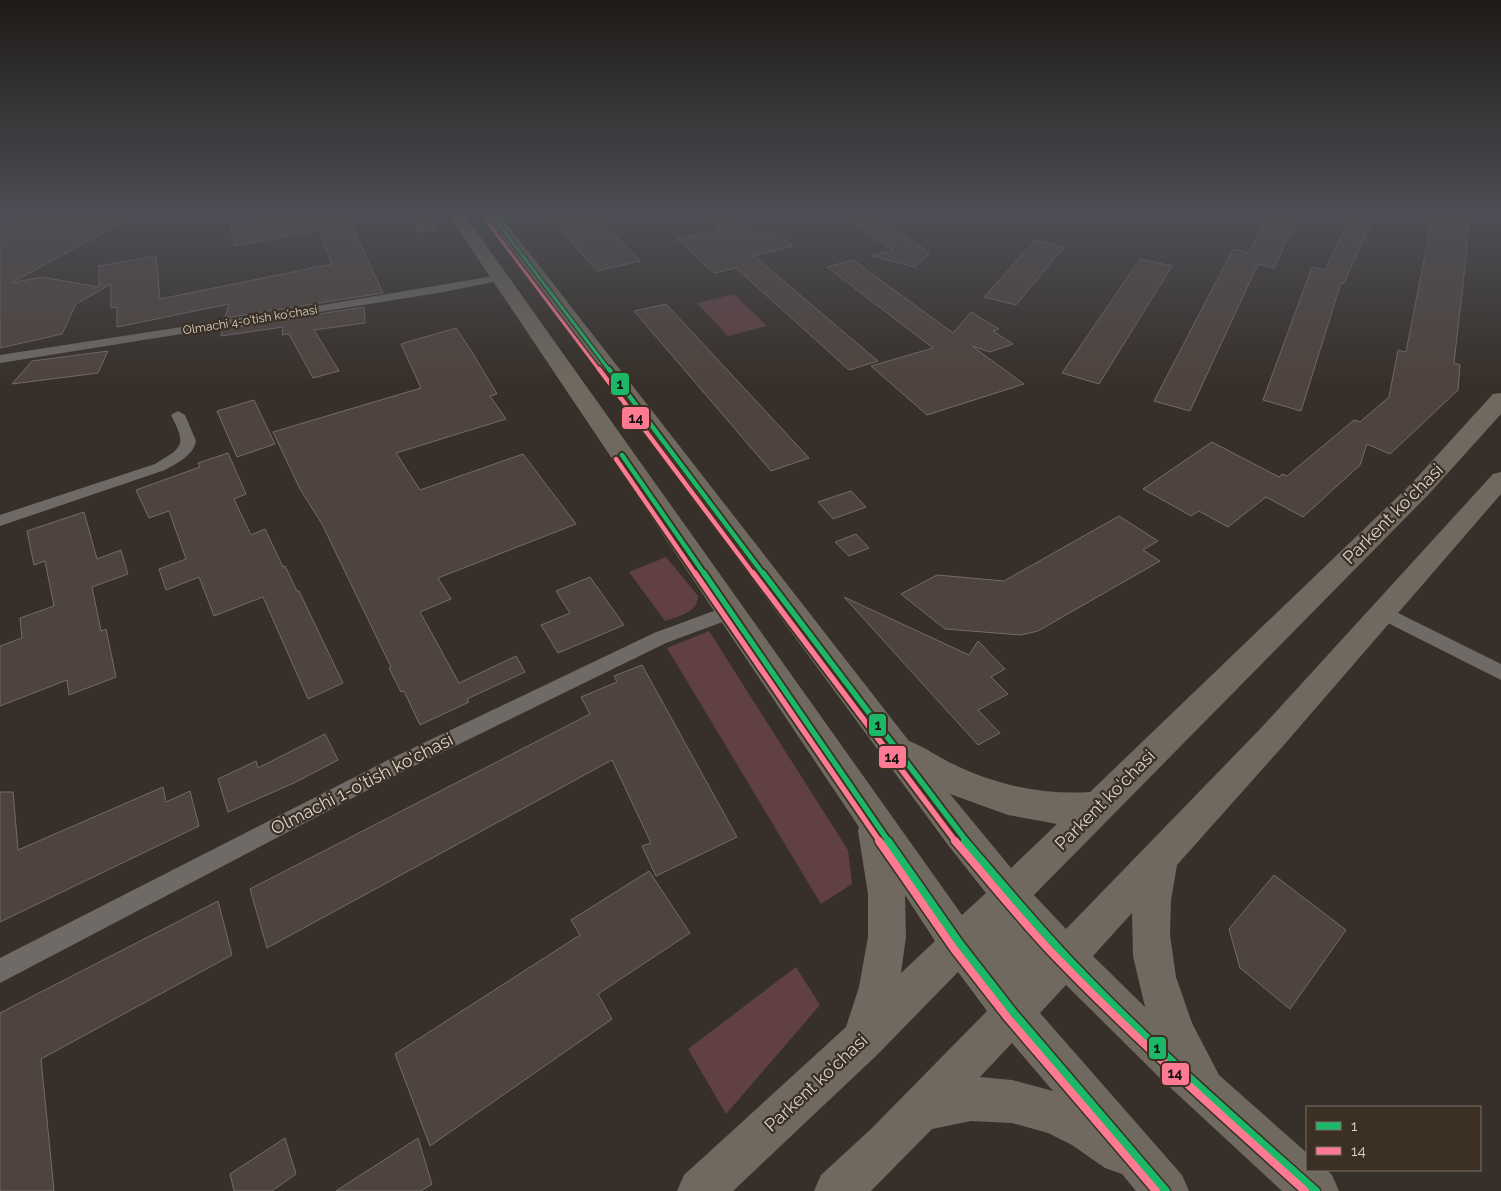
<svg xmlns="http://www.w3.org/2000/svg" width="1501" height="1191" viewBox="0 0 1501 1191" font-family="Raleway,sans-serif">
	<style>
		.green { fill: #614042 }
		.forest { fill: #744b4e }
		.building { fill: #4f433e; stroke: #726b67 }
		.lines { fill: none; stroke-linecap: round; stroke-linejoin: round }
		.minor { fill: #6f6a65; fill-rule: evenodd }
		.primary { fill: #6f695f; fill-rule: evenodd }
		.bus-1-far3-casing { stroke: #3c3025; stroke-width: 5.5 }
		.bus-1-far2-casing { stroke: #3c3025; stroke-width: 8 }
		.bus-1-far1-casing { stroke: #3c3025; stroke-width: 9 }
		.bus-1-casing { stroke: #3c3025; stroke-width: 11 }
		.bus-2-far3-casing { stroke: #3c3025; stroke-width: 5.5 }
		.bus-2-far2-casing { stroke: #3c3025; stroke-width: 8 }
		.bus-2-far1-casing { stroke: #3c3025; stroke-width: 9 }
		.bus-2-casing { stroke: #3c3025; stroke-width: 11 }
		.bus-1-far3 { stroke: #1ab867; stroke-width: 3 }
		.bus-1-far2 { stroke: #1ab867; stroke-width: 4.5 }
		.bus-1-far1 { stroke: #1ab867; stroke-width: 5.5 }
		.bus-1 { stroke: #1ab867; stroke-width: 8 }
		.bus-2-far3 { stroke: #fe7a93; stroke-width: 3 }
		.bus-2-far2 { stroke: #fe7a93; stroke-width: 4.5 }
		.bus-2-far1 { stroke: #fe7a93; stroke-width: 5.5 }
		.bus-2 { stroke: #fe7a93; stroke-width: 8 }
		.labels { text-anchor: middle; stroke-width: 4.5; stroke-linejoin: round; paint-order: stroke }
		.far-street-label { font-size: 12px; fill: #dad3cb; stroke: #3c3025 }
		.near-street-label { font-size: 18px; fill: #dad3cb; stroke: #3c3025 }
		.line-badge { stroke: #3c3025; stroke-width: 2 }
		.pale-badge-label { font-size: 14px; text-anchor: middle; font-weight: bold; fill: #111 }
	</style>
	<rect width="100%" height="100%" fill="#37302a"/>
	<path class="green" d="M734,294L767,326L728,336L697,303Z
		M666,557L698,596C698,613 678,616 665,621L629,572Z
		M709,631L848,850L852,884L821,904L667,648Z
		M796,967L820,1005L726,1114L688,1049Z"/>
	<path class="forest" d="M430,217L437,230L418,233L411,220Z"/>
	<path class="building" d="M26,214H137L11,283L42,277L99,287V266L156,256L160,299L332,264L319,230L235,246L230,224L281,214H355L356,223L351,224L383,293L225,318L229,304L117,327V307L111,308V284L76,304L62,334L0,348V225Z
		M547,214H595L640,261L597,271Z
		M702,214H733L759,235L773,231L793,246L754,256L878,361L849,370L736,268L714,273L677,239L721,230Z
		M839,214H870L930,253L915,267L872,256L893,250Z
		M1269,214H1299L1274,268L1258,264L1190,411L1154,401L1233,249L1249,253Z
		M1352,214L1373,219L1344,283H1341L1301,411L1263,400L1312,267L1325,270Z
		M1433,214H1469L1466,249H1467L1454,363L1460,365L1458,390L1404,441L1390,454L1367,444L1360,465L1303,517L1266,497L1228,527L1199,511L1191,516L1143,489L1212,442L1279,477L1282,474L1287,476L1354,420L1360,422L1389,397L1398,350L1406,352Z
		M1035,240L1064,247L1016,305L984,297Z
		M1140,259L1172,266L1099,384L1062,373Z
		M853,260L953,333L971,312L999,329L993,331L1013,344L990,352L972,346L1024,384L927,415L871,366L933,348L827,267Z
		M666,304L809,458L771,471L634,311Z
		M364,307L365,323L314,330L339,371L313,378L289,334L282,335L283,327L221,336L222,329Z
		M456,328L472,352L497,394L490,396L506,419L396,453L420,490L523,454L576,524L438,578L451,599L420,612L459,683L516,656L525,672L467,699L469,702L420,725L404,691L401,692L389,668L391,667L322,524L300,489L273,432L421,388L401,344Z
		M108,351L98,373L12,384L32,361Z
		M254,400L275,444L237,457L217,411Z
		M228,453L246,494L234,499L251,535L265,529L283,567L285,566L297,591H299L343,683L308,699L263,597L214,616L199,577L166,590L159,569L186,559L169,511L149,518L136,490L200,467L198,463Z
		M851,491L866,507L833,519L818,502Z
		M84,512L97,559L121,550L128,574L92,587L101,631L106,629L116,677L69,695L67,680L0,706V646L22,638L20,618L54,606L45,561L34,565L27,531Z
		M1119,516L1158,541L1143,550L1160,561L1038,631L1021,635L945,629L901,594L937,575L1004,581Z
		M856,534L869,548L849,556L835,542Z
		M590,577L624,625L558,653L541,625L570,613L556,591Z
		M844,597L969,655L978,641L1005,669L991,677L1008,694L978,710L1000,733L978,745Z
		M642,665L737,837L656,876L642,846L651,843L612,760L267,948L250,889L590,714L581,697L617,682L614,676Z
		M325,734L338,760L294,783L228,812L218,779L256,761L258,768Z
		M163,787L166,802L190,791L199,826L0,922V792H13L18,850Z
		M649,871L690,933L598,994L612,1019L430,1146L395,1054L580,935L571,920Z
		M1274,875L1346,930L1290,1009L1240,968L1229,929Z
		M218,901L232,955L41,1059L54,1191H0V1013Z
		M285,1138L296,1174L272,1191H234L230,1174Z
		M418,1138L432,1184L421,1191H336Z"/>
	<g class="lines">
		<path class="minor" d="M499,275L503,276L505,278L503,280L444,292L0,363V355L317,306Z
			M178,411L185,415L196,441C193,456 177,463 165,470L0,526V515L155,464C183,447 187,446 171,415Z
			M730,605L736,607L739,612L736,617L666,643L406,770L0,983V958L392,758L654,633Z
			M1382,605L1501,664V680L1376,617L1373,612L1376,607Z"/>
		<path class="primary" d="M448,214H464L962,915L986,893L948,845L483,214H499L909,741C925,747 938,757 953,764C996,785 1042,795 1090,792L1411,484L1493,394L1501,393V414L1429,494L1034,895L1066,929L1261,728L1493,474L1501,472V494L1283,746L1177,865L1171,900L1170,935L1176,977L1192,1023L1219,1075L1307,1153V1170H1327L1332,1175L1339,1191H1282L1160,1078L1066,985L1040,1013L1182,1175L1189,1191H1136L1122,1174L1105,1168L1072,1145L1048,1133L1012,1123L971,1121L932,1129L871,1191H814L821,1175L871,1129L987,1011L958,972L877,1055L733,1191H677L684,1175L846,1027L859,987L868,937V894L858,831L859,827ZM950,794L1008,815L1057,824L1011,868ZM905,895L935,941L901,973L906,937ZM1132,913L1133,956L1145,1007L1093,956ZM1012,1043L1053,1091L1012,1080L980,1077Z"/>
		<g class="bus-1-far3-casing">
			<path id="bus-1-far3" d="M491,214L610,371"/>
		</g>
		<g class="bus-1-far2-casing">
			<path id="bus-1-far2" d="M609,369L764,575
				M622,455L705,575"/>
		</g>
		<g class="bus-1-far1-casing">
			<path id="bus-1-far1" d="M704,573L889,842
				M763,573L967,842"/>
		</g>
		<g class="bus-1-casing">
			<path id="bus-1" d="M888,841L960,944L1013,1012L1166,1191
				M965,841C1000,882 1035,924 1072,963C1149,1044 1233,1117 1316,1191"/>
		</g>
		<g class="bus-2-far3-casing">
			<path id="bus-2-far3" d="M485,219L600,371"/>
		</g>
		<g class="bus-2-far2-casing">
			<path id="bus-2-far2" d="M599,369L754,575
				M616,459L696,575"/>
		</g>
		<g class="bus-2-far1-casing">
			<path id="bus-2-far1" d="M695,573L880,842
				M753,573L956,842"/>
		</g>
		<g class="bus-2-casing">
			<path id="bus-2" d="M879,841L954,949L1007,1017L1156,1191
				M955,841C988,879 1019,918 1054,955C1134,1038 1220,1114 1305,1191"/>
		</g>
		<use href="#bus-1-far3" class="bus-1-far3"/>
		<use href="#bus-1-far2" class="bus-1-far2"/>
		<use href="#bus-1-far1" class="bus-1-far1"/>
		<use href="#bus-1" class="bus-1"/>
		<use href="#bus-2-far3" class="bus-2-far3"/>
		<use href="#bus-2-far2" class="bus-2-far2"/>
		<use href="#bus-2-far1" class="bus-2-far1"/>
		<use href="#bus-2" class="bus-2"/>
	</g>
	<linearGradient id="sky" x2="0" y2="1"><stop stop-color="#1e1a17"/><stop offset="0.56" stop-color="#4d4e55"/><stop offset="1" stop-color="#4d4e55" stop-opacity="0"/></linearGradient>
	<rect width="1501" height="381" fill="url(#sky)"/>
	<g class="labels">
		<g class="far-street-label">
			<text transform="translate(250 320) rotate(-9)" y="4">Olmachi 4-o'tish ko'chasi</text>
		</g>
		<g class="near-street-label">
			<text transform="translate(1393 514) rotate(-45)" y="6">Parkent ko'chasi</text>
			<text transform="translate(362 784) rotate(-27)" y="6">Olmachi 1-o'tish ko'chasi</text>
			<text transform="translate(1105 800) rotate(-45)" y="6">Parkent ko'chasi</text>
			<text transform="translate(816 1083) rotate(-43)" y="6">Parkent ko'chasi</text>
		</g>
	</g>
	<g class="line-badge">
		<rect x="610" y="372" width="20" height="24" rx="5" fill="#1ab867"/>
		<rect x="621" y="406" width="29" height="24" rx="5" fill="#fe7a93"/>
		<rect x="868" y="713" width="19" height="24" rx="5" fill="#1ab867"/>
		<rect x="878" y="745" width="29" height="24" rx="5" fill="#fe7a93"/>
		<rect x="1148" y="1036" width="19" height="24" rx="5" fill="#1ab867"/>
		<rect x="1161" y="1062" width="29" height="24" rx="5" fill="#fe7a93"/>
	</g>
	<g class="pale-badge-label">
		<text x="620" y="389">1</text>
		<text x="636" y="423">14</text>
		<text x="878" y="730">1</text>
		<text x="892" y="762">14</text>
		<text x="1157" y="1053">1</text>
		<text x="1175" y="1078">14</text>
	</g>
	<rect x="1306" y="1106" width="175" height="65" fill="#3c3025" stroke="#7b7167"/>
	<rect x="1316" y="1122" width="25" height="8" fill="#1ab867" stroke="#7b7167"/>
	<text x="1351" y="1131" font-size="15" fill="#dad3cb">1</text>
	<rect x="1316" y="1147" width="25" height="8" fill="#fe7a93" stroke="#7b7167"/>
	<text x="1351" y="1156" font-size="15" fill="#dad3cb">14</text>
</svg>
